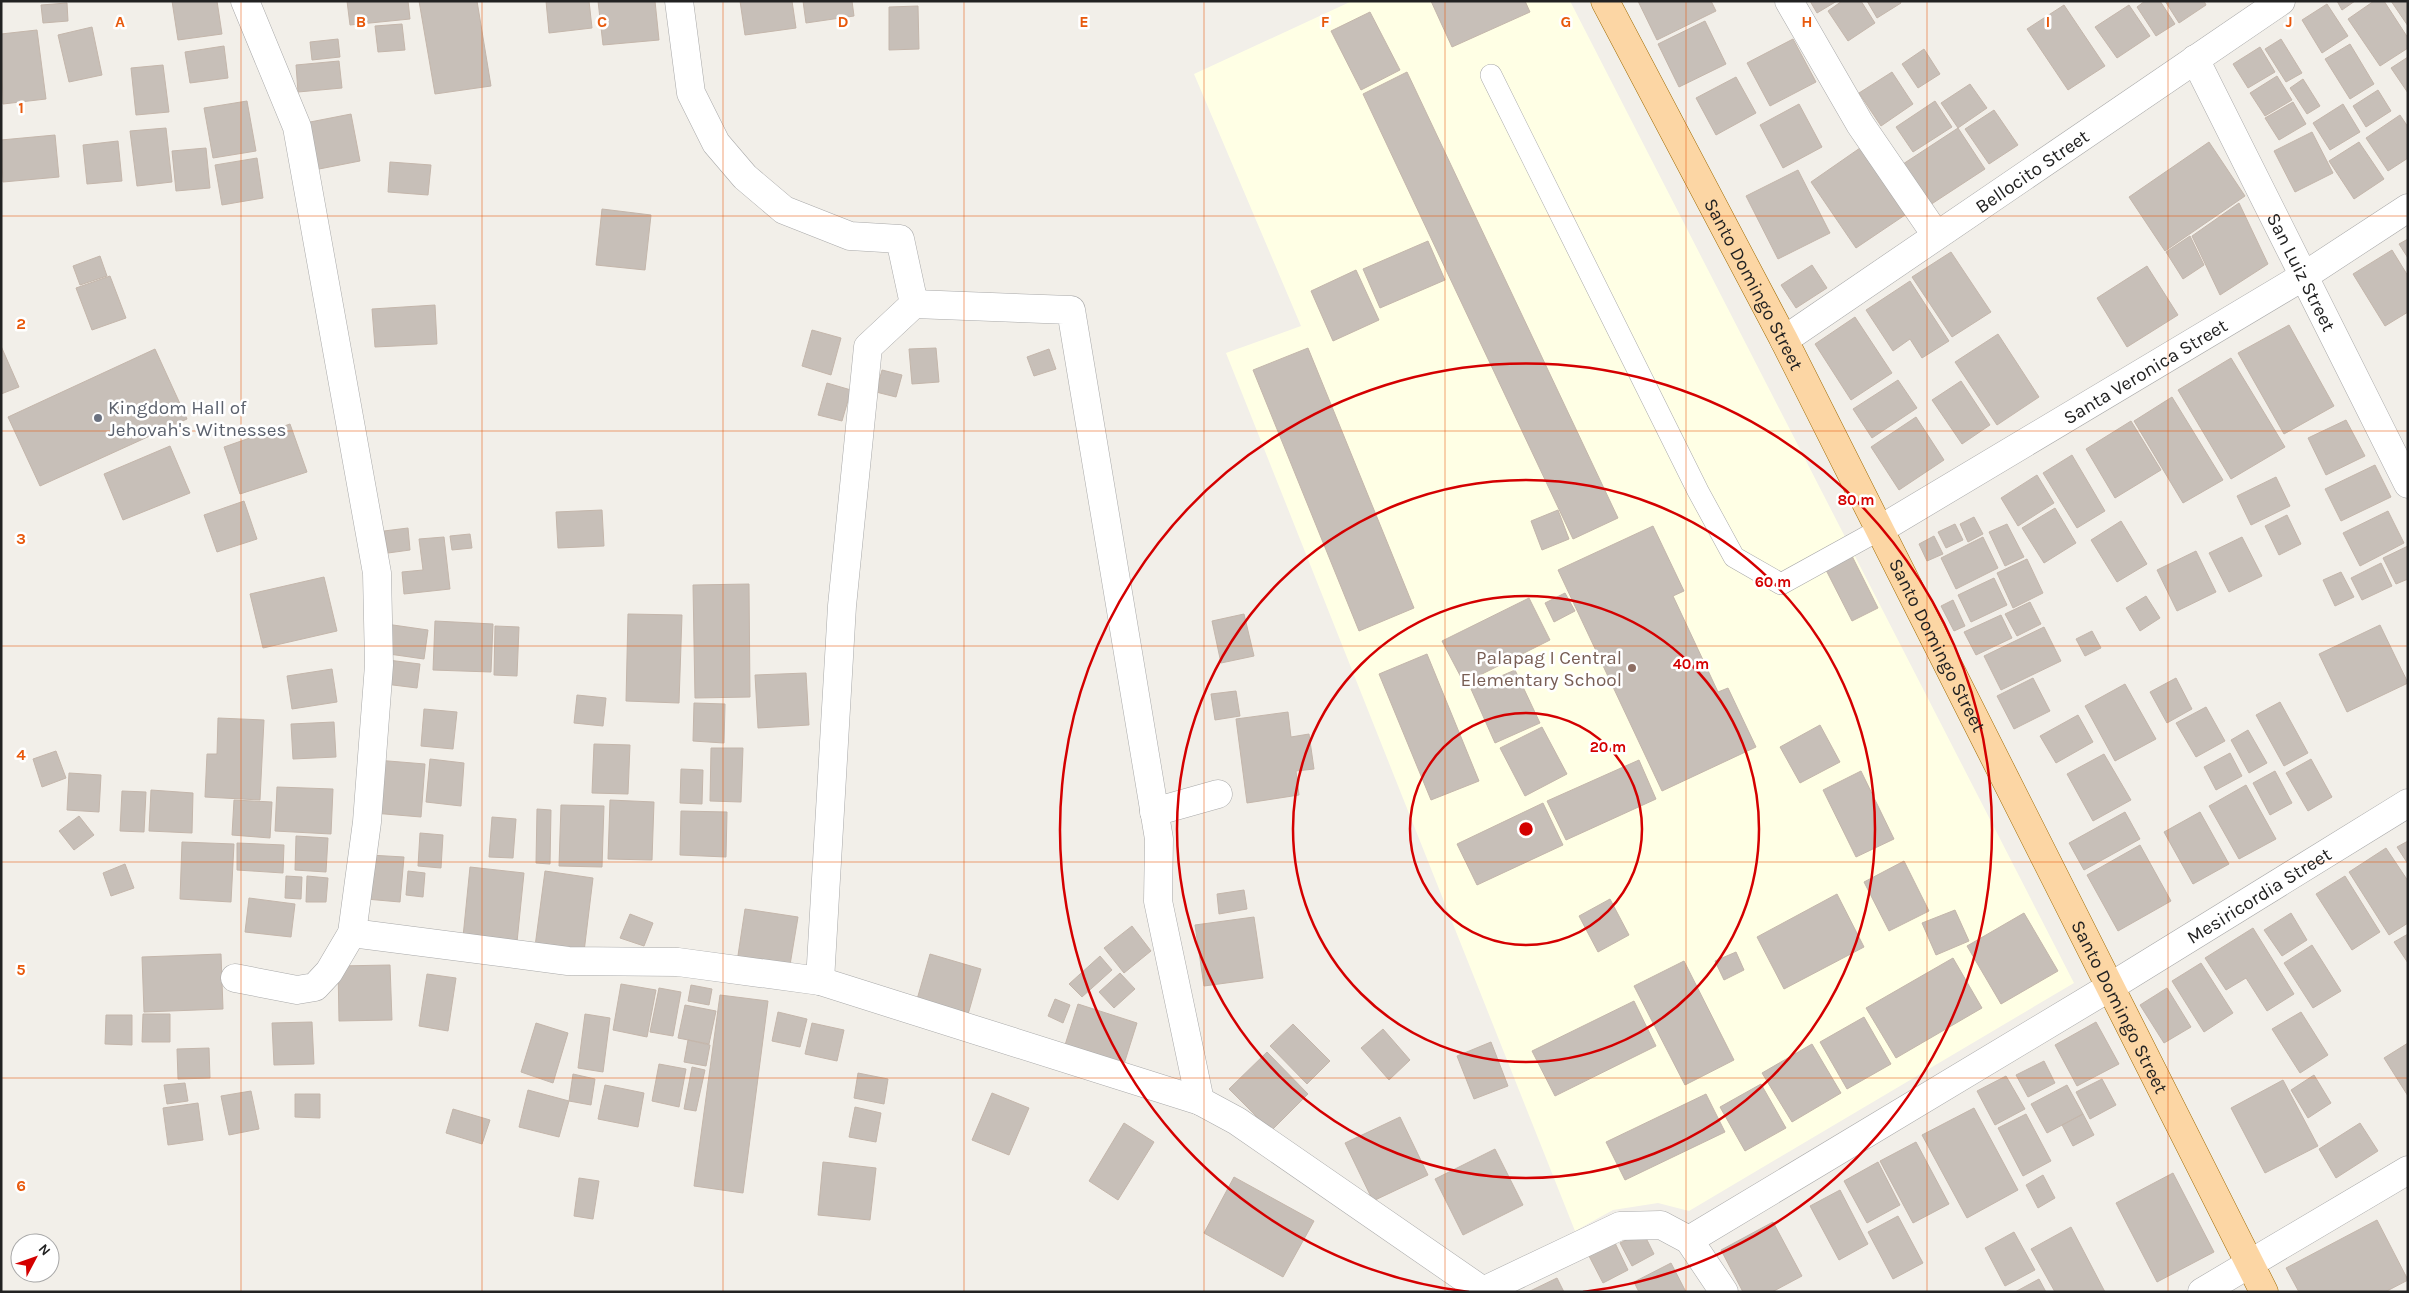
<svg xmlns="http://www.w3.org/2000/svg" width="2409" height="1293" viewBox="0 0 2409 1293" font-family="Karla,sans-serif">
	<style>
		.education { fill: #ffffe5 }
		.building { fill: #c7bfb8; stroke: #c4b6ab }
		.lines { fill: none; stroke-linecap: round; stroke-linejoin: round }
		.service-casing { stroke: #a9a9a9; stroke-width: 22 }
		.minor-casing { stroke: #a9a9a9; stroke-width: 29 }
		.primary-casing { stroke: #a06b00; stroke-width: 29 }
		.service { stroke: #fff; stroke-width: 21 }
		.minor { stroke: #fff; stroke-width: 28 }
		.primary { stroke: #fcd6a4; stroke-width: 28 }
		.grid { fill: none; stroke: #e8590c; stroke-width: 1; stroke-opacity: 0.55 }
		.ring { fill: none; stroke: #d40000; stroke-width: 2.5 }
		.worship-dot { fill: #6b7280; stroke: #fff; stroke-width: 2 }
		.education-dot { fill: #8d6e63; stroke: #fff; stroke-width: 2 }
		.labels { text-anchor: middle; stroke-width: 5; stroke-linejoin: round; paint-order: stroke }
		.street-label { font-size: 19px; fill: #222; stroke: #fff }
		.worship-label { font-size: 19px; fill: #5b616d; stroke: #fff; text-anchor: start }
		.education-label { font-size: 19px; fill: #785e54; stroke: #fff; text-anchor: end }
		.grid-label { font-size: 16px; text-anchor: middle; font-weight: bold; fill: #e8590c; stroke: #fff; stroke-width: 5; stroke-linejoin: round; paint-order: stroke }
		.centre { fill: #d40000; stroke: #fff; stroke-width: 2.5 }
		.ring-label { font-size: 15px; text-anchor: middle; font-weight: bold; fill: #d40000; stroke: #fff; stroke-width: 5; stroke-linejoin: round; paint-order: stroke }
	</style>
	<rect width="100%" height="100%" fill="#f2efe9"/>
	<path class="education" d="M1352,1H1570L2074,983L1689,1211L1658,1203L1613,1210L1575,1231L1226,353L1301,326L1194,74Z"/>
	<path class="building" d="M172,1H217L222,34L178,40Z
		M347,1H408L410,19L350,25Z
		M419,1H477L491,86L435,94Z
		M546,1H589L592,28L549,33Z
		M598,1H655L659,40L603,45Z
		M740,1H792L796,28L745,35Z
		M803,1H852L854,16L806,23Z
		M1431,1H1525L1530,12L1452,47Z
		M1638,1H1711L1716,11L1657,40Z
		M1810,1H1837L1817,13Z
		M1842,1H1861L1875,23L1848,41L1828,11Z
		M1867,1H1900L1901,3L1877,18Z
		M2145,1H2160L2175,24L2156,36L2137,7Z
		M2165,1H2204L2206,5L2179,23Z
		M2337,1H2355L2342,10Z
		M2374,1H2384L2408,38V48L2380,66L2348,19Z
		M2391,1H2408V26Z
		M67,3L68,21L43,23L41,5Z
		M2327,4L2348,36L2322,53L2302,20Z
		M2064,5L2105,66L2068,90L2027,29Z
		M2129,5L2150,36L2117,58L2095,27Z
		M918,6L919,49L889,50V7Z
		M1370,12L1400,70L1361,90L1331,31Z
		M1705,21L1726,64L1679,87L1658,44Z
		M402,24L405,50L378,52L375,26Z
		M92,27L102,75L69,82L58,35Z
		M37,30L46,99L3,104L1,34Z
		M338,39L340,57L312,60L310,42Z
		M1793,39L1816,82L1770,106L1747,63Z
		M2281,39L2302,73L2286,82L2265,49Z
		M2350,44L2374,84L2350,99L2325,59Z
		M224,46L228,78L190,83L185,52Z
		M2260,47L2275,72L2248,88L2233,64Z
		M1924,49L1940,74L1918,88L1902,64Z
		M2408,57V93L2391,68Z
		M339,61L342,88L298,92L296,65Z
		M163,65L169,112L136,115L131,68Z
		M1407,72L1618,518L1573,539L1363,94Z
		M1892,72L1913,104L1881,126L1859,93Z
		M2277,76L2292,100L2265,116L2250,93Z
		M1736,77L1756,113L1716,135L1696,98Z
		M2303,79L2320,106L2307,114L2290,88Z
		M1970,84L1987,108L1958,128L1941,103Z
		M2378,90L2391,111L2366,127L2353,106Z
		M247,101L256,151L213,158L204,108Z
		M1935,101L1952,127L1913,152L1896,127Z
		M2293,102L2306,124L2279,140L2265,118Z
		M1799,104L1822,147L1783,168L1760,125Z
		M2343,104L2360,132L2330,150L2313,123Z
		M1994,110L2018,145L1989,164L1965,129Z
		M351,114L360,161L314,170L305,123Z
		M2400,115L2408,127V158L2388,171L2366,138Z
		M166,128L172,182L137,186L130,131Z
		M1958,128L1985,169L1930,205L1903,164Z
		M2312,132L2333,173L2295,192L2274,151Z
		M55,135L59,177L3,182L1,140Z
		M118,141L122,181L87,184L83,145Z
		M2209,142L2245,196L2165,251L2129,197Z
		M2359,142L2384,179L2354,199L2329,161Z
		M206,148L210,188L176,191L172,151Z
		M1860,148L1905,215L1856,248L1811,182Z
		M257,158L263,198L222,205L215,165Z
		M390,162L431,165L428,195L388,192Z
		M1798,170L1830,233L1778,259L1746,196Z
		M2239,203L2268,264L2220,295L2192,236Z
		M602,209L651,215L645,270L596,265Z
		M2190,236L2204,265L2183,279L2166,252Z
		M2408,239V258L2399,244Z
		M1428,241L1445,280L1380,308L1363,269Z
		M2392,250L2408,276V312L2385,326L2353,274Z
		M1951,252L1991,312L1952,337L1912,277Z
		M100,256L107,276L80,285L73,266Z
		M1812,265L1827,288L1796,308L1781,285Z
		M2147,266L2178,315L2127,347L2097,298Z
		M1356,270L1379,320L1333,341L1311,291Z
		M110,276L126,318L92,330L76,288Z
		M1910,281L1949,341L1922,358L1910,339L1893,351L1866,310Z
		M435,305L437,344L375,347L372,309Z
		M1855,317L1892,373L1851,400L1815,344Z
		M2289,325L2334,406L2284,434L2238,353Z
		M812,330L841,338L831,375L802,366Z
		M1998,334L2039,397L1997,425L1955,362Z
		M1,346L19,387L1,394Z
		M936,348L939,382L912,384L909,349Z
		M1308,348L1414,608L1359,631L1253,370Z
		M155,349L187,419L40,486L8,417Z
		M1049,349L1056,369L1034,376L1027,357Z
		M2231,358L2285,447L2231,479L2178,390Z
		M882,370L902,375L896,397L876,392Z
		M1898,380L1917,408L1872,438L1853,409Z
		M1961,381L1990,425L1962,444L1932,400Z
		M827,383L851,390L842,421L818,415Z
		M2172,397L2223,480L2183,503L2134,421Z
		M1916,417L1944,460L1899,490L1871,447Z
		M2346,420L2365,456L2326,475L2308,438Z
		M2131,421L2161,470L2115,498L2086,449Z
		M290,424L307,472L240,494L224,447Z
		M170,446L190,493L123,520L104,474Z
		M2072,455L2105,511L2077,528L2043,473Z
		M2375,465L2391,497L2341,521L2325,489Z
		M2037,475L2054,503L2018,526L2001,498Z
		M2276,477L2290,506L2251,525L2237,496Z
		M244,501L257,539L217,552L204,515Z
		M2055,508L2076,543L2044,563L2022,528Z
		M602,510L604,546L558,548L556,512Z
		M1558,510L1569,539L1542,550L1531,521Z
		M2388,511L2404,543L2360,566L2343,533Z
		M2287,515L2301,544L2279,555L2265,526Z
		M1974,517L1983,534L1968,542L1960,524Z
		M2121,521L2147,564L2117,582L2091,540Z
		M1955,524L1963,540L1946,548L1938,532Z
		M2007,524L2024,557L2005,566L1989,532Z
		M1653,526L1684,591L1673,596L1718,692L1728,688L1756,747L1662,791L1558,570Z
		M408,528L410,550L388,553L384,531Z
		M470,534L472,548L452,550L450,536Z
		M1934,536L1943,554L1927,561L1919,544Z
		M444,537L450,589L404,594L402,572L423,570L419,539Z
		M1983,537L1998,568L1956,589L1941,558Z
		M2242,537L2262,576L2229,592L2209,553Z
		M2408,546V579L2396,584L2383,558Z
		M2196,551L2216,592L2177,611L2157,570Z
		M1851,554L1878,608L1852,621L1825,568Z
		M2027,559L2043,593L2013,608L1997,573Z
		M2381,563L2392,586L2362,600L2351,578Z
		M2341,572L2354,597L2335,606L2323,580Z
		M324,577L337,631L263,648L250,594Z
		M1994,578L2007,605L1971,622L1958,595Z
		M749,584L750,697L695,698L693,585Z
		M1565,593L1575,611L1554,622L1545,603Z
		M2146,596L2160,618L2140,631L2126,608Z
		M1529,598L1550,640L1464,683L1442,641Z
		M1953,600L1965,626L1954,631L1941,606Z
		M2030,602L2041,624L2017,636L2005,614Z
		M628,614L682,615L679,703L626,701Z
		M1244,614L1254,656L1221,663L1212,621Z
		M2001,615L2012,638L1976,655L1964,632Z
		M435,621L493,624L491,672L433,670Z
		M386,624L428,630L424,659L382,653Z
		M2380,625L2408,683L2347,712L2319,654Z
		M495,626L519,627L517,676L494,675Z
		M2044,627L2061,661L2001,690L1984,656Z
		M2092,631L2101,648L2085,656L2076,639Z
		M1427,654L1479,781L1431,800L1379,674Z
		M388,660L420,664L417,688L385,684Z
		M332,669L337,702L292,709L287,676Z
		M1515,670L1540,723L1495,743L1471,689Z
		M806,673L809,725L758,728L755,675Z
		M2033,678L2050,711L2014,729L1997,696Z
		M2176,678L2192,709L2167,723L2150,692Z
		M2125,684L2156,739L2115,761L2085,706Z
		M1236,691L1240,716L1215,720L1211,694Z
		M577,695L606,698L603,726L574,723Z
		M2280,702L2308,753L2284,766L2256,715Z
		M694,703L725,704L724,743L693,741Z
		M2206,707L2225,741L2196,757L2176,723Z
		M424,709L457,712L453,749L421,746Z
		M1288,712L1291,737L1309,734L1314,769L1296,771L1299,795L1247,803L1236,719Z
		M2078,715L2093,742L2056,763L2040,736Z
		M218,718L264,720L260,800L205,797L207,754H217Z
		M334,722L336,757L293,759L291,724Z
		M1820,725L1840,762L1800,783L1780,747Z
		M1542,727L1567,774L1525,796L1500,748Z
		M2248,730L2267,763L2249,773L2231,740Z
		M594,744L630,745L628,794L592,793Z
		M711,748H743L741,802L710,801Z
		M56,751L66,778L42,787L33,759Z
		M2230,753L2242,776L2216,790L2204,767Z
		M2104,754L2131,800L2093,821L2067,774Z
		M430,759L464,763L461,806L426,802Z
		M2311,759L2332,797L2308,811L2286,773Z
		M376,760L425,764L421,817L373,813Z
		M1639,760L1656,799L1566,840L1547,801Z
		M681,769L703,770L702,804L680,803Z
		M1861,771L1894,839L1856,857L1823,790Z
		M2275,771L2292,803L2270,815L2253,783Z
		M69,773L101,775L99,812L67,810Z
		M2246,785L2276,839L2239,859L2209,806Z
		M277,787L333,789L331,834L275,831Z
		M151,790L193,793L192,833L149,831Z
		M122,791L146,792L144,832L120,831Z
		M234,800L272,802L270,838L232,835Z
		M610,800L654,802L652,860L608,859Z
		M1543,803L1563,845L1477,885L1457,844Z
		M561,805L604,806L602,867L559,866Z
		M537,809L551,810L550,864L536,863Z
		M681,811L727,812L726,857L680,855Z
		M2125,812L2140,839L2084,870L2069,843Z
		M2200,812L2229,864L2193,884L2164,832Z
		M79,816L94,835L74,850L59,831Z
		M492,817L516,819L513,858L489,857Z
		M420,833L443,835L441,868L418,866Z
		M296,836L328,838L326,872L295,870Z
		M2408,841V864L2397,847Z
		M182,842L234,844L231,902L180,899Z
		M237,843L284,845L283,873L237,870Z
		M2140,845L2171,901L2118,931L2087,875Z
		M2386,848L2408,881V923L2389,935L2349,872Z
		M369,855L404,857L400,902L366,899Z
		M1904,861L1929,911L1889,931L1864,882Z
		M125,864L134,888L111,896L103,873Z
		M470,867L524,873L517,942L463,937Z
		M408,871L425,873L423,897L406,895Z
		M545,871L593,878L583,960L534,954Z
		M286,876L302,877L301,899L285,898Z
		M307,876L328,878L326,902H306Z
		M2345,876L2380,932L2352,950L2316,894Z
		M1244,890L1247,909L1219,914L1217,894Z
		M1837,894L1864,947L1784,989L1757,937Z
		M249,898L295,904L291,937L245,932Z
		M1610,899L1629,935L1598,952L1579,916Z
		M745,909L798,917L789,971L737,962Z
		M1955,910L1969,941L1936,955L1922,923Z
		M2024,913L2058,971L2001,1004L1967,946Z
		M2291,913L2307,940L2282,956L2264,930Z
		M630,914L653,923L644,946L620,938Z
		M1254,917L1263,978L1204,986L1195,925Z
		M1132,926L1151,951L1124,973L1104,948Z
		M2253,928L2294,994L2267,1011L2246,978L2226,990L2205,958Z
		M2408,934V963L2394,942Z
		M2312,945L2341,991L2313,1008L2284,963Z
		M1736,952L1744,970L1724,980L1715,961Z
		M221,954L223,1009L144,1012L142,957Z
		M930,954L981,969L967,1018L916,1003Z
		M1100,956L1112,970L1082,997L1069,984Z
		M1953,958L1982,1008L1896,1058L1866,1008Z
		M1684,961L1734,1060L1685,1085L1634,986Z
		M2201,963L2233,1013L2204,1032L2172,981Z
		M390,965L392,1020L339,1021L338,966Z
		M1120,973L1135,989L1114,1008L1099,992Z
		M427,974L456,978L448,1031L419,1026Z
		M621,984L656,990L647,1037L613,1030Z
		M691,985L712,989L709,1005L688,1001Z
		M659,988L681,992L673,1036L650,1032Z
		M2167,988L2191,1027L2164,1043L2140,1005Z
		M720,995L768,1001L743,1193L694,1186Z
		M1055,999L1070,1005L1063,1023L1048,1016Z
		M1634,1001L1656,1046L1555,1096L1532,1051Z
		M1078,1004L1137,1023L1124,1064L1065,1045Z
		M685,1005L716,1011L709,1044L678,1038Z
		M778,1012L807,1019L800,1047L772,1041Z
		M2301,1012L2328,1055L2300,1073L2272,1029Z
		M143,1014H170V1042H142Z
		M585,1014L610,1018L603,1072L578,1068Z
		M106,1015H132V1045L105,1044Z
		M1864,1017L1891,1064L1847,1089L1820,1042Z
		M312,1022L314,1064L274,1065L272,1023Z
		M2096,1022L2119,1064L2077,1086L2055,1045Z
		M536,1023L568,1033L553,1083L521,1072Z
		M812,1023L844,1030L837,1061L805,1054Z
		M1293,1024L1330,1061L1307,1084L1270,1046Z
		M1383,1029L1410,1060L1389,1080L1361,1048Z
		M688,1040L710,1045L706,1066L684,1062Z
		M1491,1042L1508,1086L1474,1099L1457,1056Z
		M2408,1043V1096L2384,1058Z
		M1812,1044L1841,1093L1792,1122L1762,1073Z
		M209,1048L210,1078L178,1079L177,1049Z
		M1267,1052L1308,1094L1271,1131L1229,1089Z
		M2044,1061L2055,1083L2028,1097L2016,1075Z
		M659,1064L686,1069L679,1107L652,1101Z
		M692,1067L705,1070L696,1111L684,1109Z
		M858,1073L888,1079L884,1104L854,1098Z
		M573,1074L595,1079L591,1105L569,1101Z
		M2314,1075L2331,1103L2308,1118L2291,1090Z
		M2006,1076L2025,1109L1995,1125L1977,1091Z
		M2102,1079L2116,1105L2090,1119L2076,1092Z
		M2283,1080L2318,1146L2265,1173L2231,1108Z
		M185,1083L188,1101L167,1104L164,1085Z
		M1761,1084L1786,1128L1745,1151L1720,1107Z
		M605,1085L644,1093L638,1127L598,1119Z
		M2067,1085L2083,1114L2047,1133L2031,1104Z
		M528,1090L569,1101L559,1137L519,1127Z
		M251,1091L259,1129L229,1135L221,1096Z
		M992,1093L1029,1108L1009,1155L972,1140Z
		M295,1094H320V1118L295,1117Z
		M1706,1094L1725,1132L1625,1180L1606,1142Z
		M198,1103L203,1140L168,1145L163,1108Z
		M855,1107L881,1113L876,1142L849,1137Z
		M1974,1108L2018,1190L1967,1218L1922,1135Z
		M453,1109L490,1120L482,1144L446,1133Z
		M2026,1114L2051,1161L2023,1176L1998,1128Z
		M2083,1114L2094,1135L2073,1146L2062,1125Z
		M1400,1117L1428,1175L1373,1201L1345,1143Z
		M1124,1123L1154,1142L1118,1200L1089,1181Z
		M2360,1123L2378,1151L2336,1178L2319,1149Z
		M1916,1142L1949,1204L1913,1223L1880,1161Z
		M1495,1149L1523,1205L1463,1235L1435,1179Z
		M823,1162L876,1168L870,1220L818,1215Z
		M1878,1162L1900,1205L1867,1223L1844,1181Z
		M2173,1173L2214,1252L2157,1282L2116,1203Z
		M2043,1175L2055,1198L2038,1208L2026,1185Z
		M1234,1177L1314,1221L1283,1277L1204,1233Z
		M579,1178L599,1181L593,1219L574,1216Z
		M1840,1190L1868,1244L1839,1260L1810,1206Z
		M1898,1216L1923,1263L1893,1279L1868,1232Z
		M2377,1220L2408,1280L2385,1292H2299L2286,1268Z
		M1773,1222L1802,1276L1772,1292H1743L1721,1250Z
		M2071,1227L2105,1292H2055L2031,1249Z
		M1643,1232L1654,1254L1632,1266L1620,1243Z
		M2014,1232L2035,1270L2005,1286L1985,1248Z
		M1615,1243L1628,1270L1603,1283L1589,1256Z
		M1671,1263L1686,1292H1639L1634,1282Z
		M1557,1278L1564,1292H1528Z
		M2039,1279L2046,1292H2015Z"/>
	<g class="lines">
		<g class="service-casing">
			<path id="service" d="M1491,75L1698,491L1734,557L1781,584L1879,530"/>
		</g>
		<g class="minor-casing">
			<g id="minor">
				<path d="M679,1L691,93L716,143L745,177L784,210L850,236L900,239L914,304L868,347L842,606L820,981"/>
				<path d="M1789,1L1860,124L1936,235"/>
				<path id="s1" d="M2195,59L2408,484"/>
				<path d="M914,304L1071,310L1159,839L1158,901L1200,1101"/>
				<path id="s2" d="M1784,340L2281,1"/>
				<path id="s3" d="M1879,530L2304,276L2408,208"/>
				<path d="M1154,812L1218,794"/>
				<path d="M352,933L568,961L678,962L820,981L1200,1101L1237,1121L1483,1291L1620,1226L1661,1225L1689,1240L1724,1292"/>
				<path d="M235,978L297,990L315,987L329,972L352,933L367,822L379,665L377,573L297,127L245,1"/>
				<path id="s4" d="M1689,1240L2110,987L2408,803"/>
				<path d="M2202,1292L2408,1170"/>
			</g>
		</g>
		<g class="primary-casing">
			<g id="primary">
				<path id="s5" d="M1605,1L1784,340L2264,1292"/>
			</g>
		</g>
		<use href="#service" class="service"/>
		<use href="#minor" class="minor"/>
		<use href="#primary" class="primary"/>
	</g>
	<path class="grid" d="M241,1V1292M482,1V1292M723,1V1292M964,1V1292M1204,1V1292M1445,1V1292M1686,1V1292M1927,1V1292M2168,1V1292M1,216H2408M1,431H2408M1,646H2408M1,862H2408M1,1078H2408"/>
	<g class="ring">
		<circle cx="1526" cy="829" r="116"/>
		<circle cx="1526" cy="829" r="233"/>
		<circle cx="1526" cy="829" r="349"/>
		<path d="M1469 1292A466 466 0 1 1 1583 1292"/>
	</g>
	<circle class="worship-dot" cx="98" cy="418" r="5"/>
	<circle class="education-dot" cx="1632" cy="668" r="5"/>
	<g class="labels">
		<g class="street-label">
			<text dy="7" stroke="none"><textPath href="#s2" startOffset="300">Bellocito Street</textPath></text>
			<text dy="7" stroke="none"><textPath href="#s1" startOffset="238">San Luiz Street</textPath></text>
			<text dy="7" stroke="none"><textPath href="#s5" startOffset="320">Santo Domingo Street</textPath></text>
			<text dy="7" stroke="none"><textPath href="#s3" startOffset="310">Santa Veronica Street</textPath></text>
			<text dy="7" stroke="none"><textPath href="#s5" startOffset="725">Santo Domingo Street</textPath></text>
			<text dy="7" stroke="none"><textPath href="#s4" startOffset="666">Mesiricordia Street</textPath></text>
			<text dy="7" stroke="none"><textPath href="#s5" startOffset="1130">Santo Domingo Street</textPath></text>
		</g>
		<g class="worship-label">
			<text x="108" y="414">Kingdom Hall of<tspan x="108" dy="22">Jehovah's Witnesses</tspan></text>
		</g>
		<g class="education-label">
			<text x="1622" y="664">Palapag I Central<tspan x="1622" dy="22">Elementary School</tspan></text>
		</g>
	</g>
	<g class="grid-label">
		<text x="120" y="27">A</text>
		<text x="361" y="27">B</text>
		<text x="602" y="27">C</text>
		<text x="843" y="27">D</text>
		<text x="1084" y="27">E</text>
		<text x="1325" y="27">F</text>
		<text x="1566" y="27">G</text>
		<text x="1807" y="27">H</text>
		<text x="2048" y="27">I</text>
		<text x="2289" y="27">J</text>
		<text x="21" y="113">1</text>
		<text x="21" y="329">2</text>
		<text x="21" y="544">3</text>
		<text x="21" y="760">4</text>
		<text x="21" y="975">5</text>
		<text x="21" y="1191">6</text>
	</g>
	<circle cx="1526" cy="829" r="8" class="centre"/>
	<g class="ring-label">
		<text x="1856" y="505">80 m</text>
		<text x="1773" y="587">60 m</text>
		<text x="1691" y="669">40 m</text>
		<text x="1608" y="752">20 m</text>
	</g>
	<rect width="2409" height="1293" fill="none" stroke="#222222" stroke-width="5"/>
	<g transform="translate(35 1258) rotate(49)"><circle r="24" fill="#ffffff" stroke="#a7a7a7"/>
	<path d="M0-4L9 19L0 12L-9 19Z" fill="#d40000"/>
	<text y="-8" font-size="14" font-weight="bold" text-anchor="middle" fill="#222222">N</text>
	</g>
</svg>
